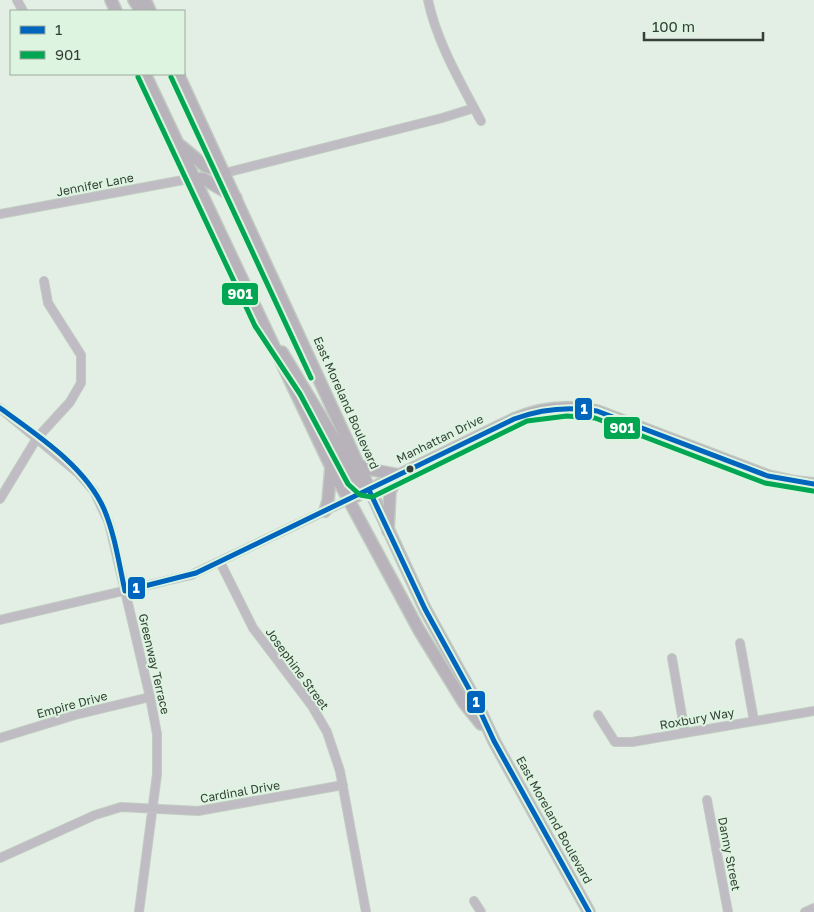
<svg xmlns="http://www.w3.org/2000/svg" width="814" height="912" viewBox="0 0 814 912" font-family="'Golos Text',sans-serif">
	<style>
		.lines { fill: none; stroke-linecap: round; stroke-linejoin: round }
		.street-casing { stroke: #c1cbc2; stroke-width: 10 }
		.secondary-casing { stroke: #c1cbc2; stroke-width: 14 }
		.street { stroke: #c0bcc3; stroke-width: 8 }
		.secondary { stroke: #b8b3ba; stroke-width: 11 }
		.bus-1-casing { stroke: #ddf5e0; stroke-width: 9 }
		.bus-2-casing { stroke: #ddf5e0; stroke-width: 9 }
		.bus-1 { stroke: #0065bd; stroke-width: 5 }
		.bus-2 { stroke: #00a651; stroke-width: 5 }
		.bus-dot { fill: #353f37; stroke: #ddf5e0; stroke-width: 2 }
		.labels { text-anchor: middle; stroke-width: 4; stroke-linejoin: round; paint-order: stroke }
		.street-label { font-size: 12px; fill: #353f37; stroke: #ddf5e0 }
		.line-badge { stroke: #ddf5e0; stroke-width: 2 }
		.badge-label { font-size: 14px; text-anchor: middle; font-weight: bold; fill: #fff }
	</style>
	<rect width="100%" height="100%" fill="#e3efe4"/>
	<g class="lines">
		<g class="street-casing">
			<path id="street" d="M17,0L23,11
				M428,0C437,43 461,83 481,121
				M225,173L442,118L474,108
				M0,214L194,178
				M0,408L78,473L94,491L109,523L150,697L157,734V774L139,912
				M0,499L37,438L70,402L81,383V355L48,303L44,281
				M220,562L253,628L312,706L327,732L340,771L366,912
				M0,620L191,575L350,499
				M740,643L754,721
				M672,658L685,733
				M598,715L615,742H632L814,711
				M0,738L75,715L150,697
				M707,800L728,912
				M0,858L95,815L121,807L198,811L343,785
				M474,901L481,912
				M805,912L814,908"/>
		</g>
		<g class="secondary-casing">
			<path id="secondary" d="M111,0L116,11
				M134,0L141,11
				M145,0L150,11
				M145,74L331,467L419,630L464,703L481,724
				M178,74L425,609L474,698L494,741L589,912
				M181,146L205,166L225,173
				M194,178L204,179L236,198
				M282,352L335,440L356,482L362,489L369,490
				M359,465L368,469L399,475
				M350,499L514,419C540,408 569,405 597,411L768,476L795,482L814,484
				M325,511L328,501L331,467
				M388,531L390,491L399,475"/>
		</g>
		<use href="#street" class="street"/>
		<use href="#secondary" class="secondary"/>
		<g class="bus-1-casing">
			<path id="bus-1" d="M0,408C37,435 85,466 104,509C115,535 119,564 125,591L196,573L514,419C541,409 568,406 597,411L768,476L814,484
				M369,490L425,609L474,698L494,741L589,912"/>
		</g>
		<g class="bus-2-casing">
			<path id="bus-2" d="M138,77L255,326L300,394L348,484L360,495L372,497L527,421L567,416L595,418L765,483L813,491
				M171,77L311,378"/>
		</g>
		<use href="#bus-1" class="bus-1"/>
		<use href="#bus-2" class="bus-2"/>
	</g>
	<circle class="bus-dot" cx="410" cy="469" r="4.5"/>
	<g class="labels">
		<g class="street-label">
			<text transform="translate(95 185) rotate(-11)" y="4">Jennifer Lane</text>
			<text transform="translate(346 403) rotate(66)" y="4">East Moreland Boulevard</text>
			<text transform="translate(440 439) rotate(-26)" y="4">Manhattan Drive</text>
			<text transform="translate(154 664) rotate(77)" y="4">Greenway Terrace</text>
			<text transform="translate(297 669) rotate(54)" y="4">Josephine Street</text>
			<text transform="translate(72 705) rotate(-15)" y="4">Empire Drive</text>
			<text transform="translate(697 719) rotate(-10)" y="4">Roxbury Way</text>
			<text transform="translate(240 792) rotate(-10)" y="4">Cardinal Drive</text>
			<text transform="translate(554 820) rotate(61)" y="4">East Moreland Boulevard</text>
			<text transform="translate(729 854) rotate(79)" y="4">Danny Street</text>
		</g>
	</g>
	<g class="line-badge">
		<rect x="221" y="282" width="38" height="24" rx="5" fill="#00a651"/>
		<rect x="574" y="397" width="19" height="24" rx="5" fill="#0065bd"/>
		<rect x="603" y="416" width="38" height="24" rx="5" fill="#00a651"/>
		<rect x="127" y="576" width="19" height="24" rx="5" fill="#0065bd"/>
		<rect x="466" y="690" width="20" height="24" rx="5" fill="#0065bd"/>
	</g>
	<g class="badge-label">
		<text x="240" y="299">901</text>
		<text x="584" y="414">1</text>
		<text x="622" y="433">901</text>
		<text x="136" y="593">1</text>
		<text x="476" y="707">1</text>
	</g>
	<rect x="10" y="10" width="175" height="65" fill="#ddf5e0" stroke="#9aac9c"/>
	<rect x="20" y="26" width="25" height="8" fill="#0065bd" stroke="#9aac9c"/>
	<text x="55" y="35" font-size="15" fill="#353f37">1</text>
	<rect x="20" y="51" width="25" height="8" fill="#00a651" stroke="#9aac9c"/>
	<text x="55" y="60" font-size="15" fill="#353f37">901</text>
	<path d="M644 32v8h119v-8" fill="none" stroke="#353f37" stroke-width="2.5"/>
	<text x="652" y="32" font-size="15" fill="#353f37" stroke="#ddf5e0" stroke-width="4" paint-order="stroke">100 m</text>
</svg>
